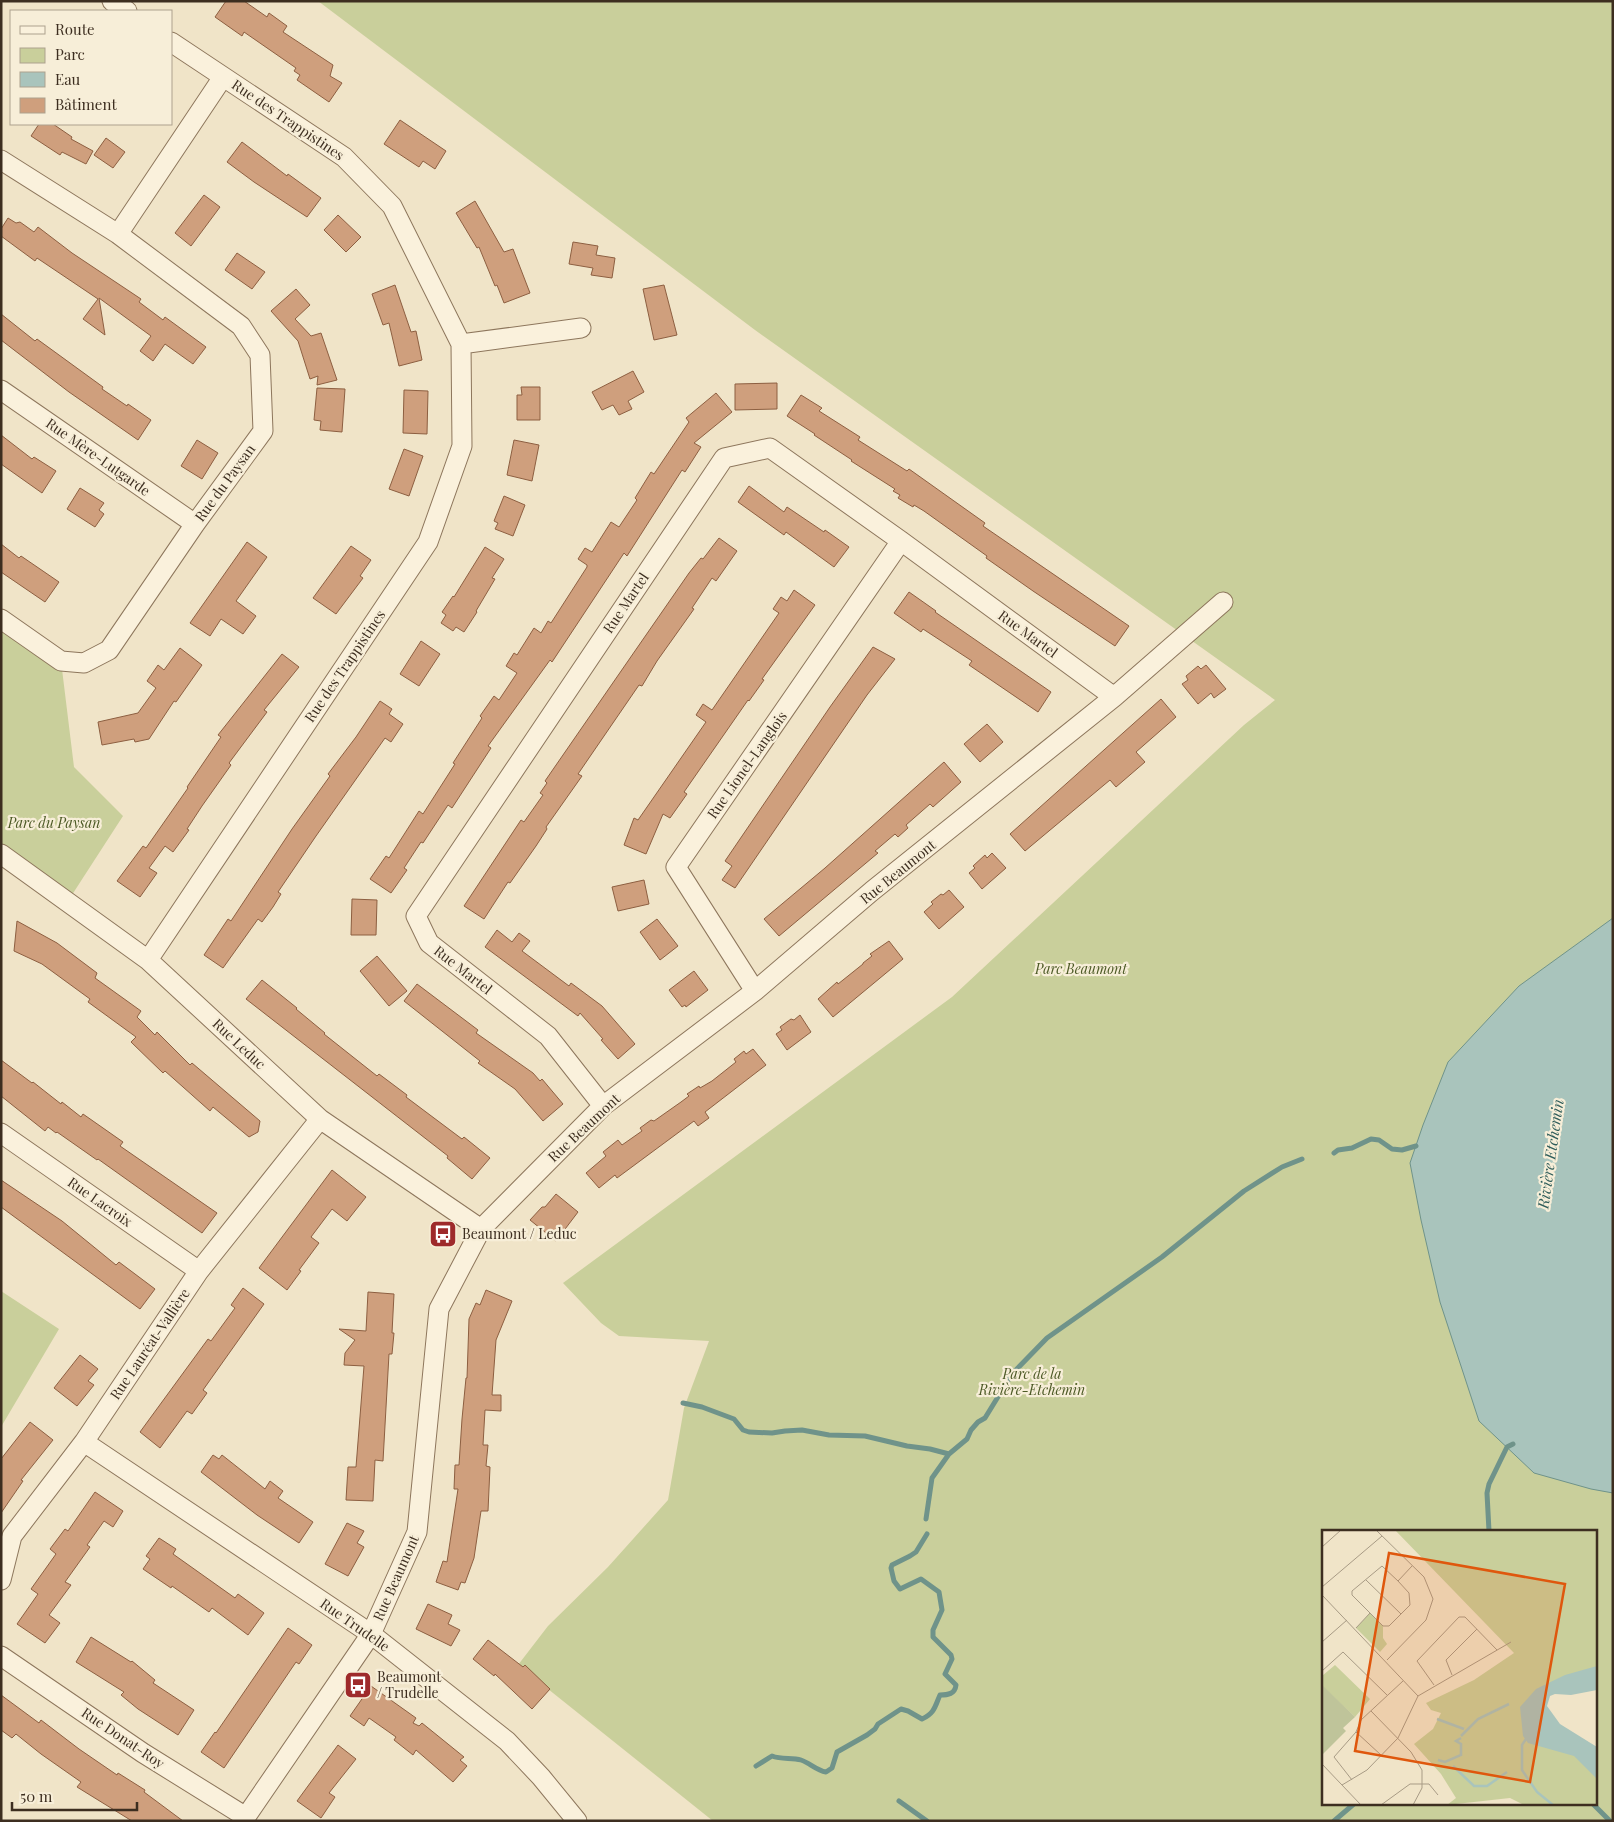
<svg xmlns="http://www.w3.org/2000/svg" width="1614" height="1822" viewBox="0 0 1614 1822" font-family="'Playfair Display',serif">
	<style>
		.green { fill: #c9cf9b; fill-rule: evenodd }
		.water { fill: #a9c4bc; stroke: #6f938a }
		.lines { fill: none; stroke-linecap: round; stroke-linejoin: round }
		.stream { stroke: #6f938a; stroke-width: 5 }
		.building { fill: #cf9f7d; stroke: #8d5f41 }
		.minor-casing { stroke: #8d765c; stroke-width: 21 }
		.minor { stroke: #faf1dc; stroke-width: 19 }
		.labels { text-anchor: middle; stroke-width: 4.5; stroke-linejoin: round; paint-order: stroke }
		.street-label { font-size: 14px; fill: #3d2e20; stroke: #f7eed8 }
		.park-label { font-size: 14px; font-style: italic; fill: #4d5a26; stroke: #f7eed8 }
		.poi-label { font-size: 14px; fill: #3d2e20; stroke: #f7eed8; text-anchor: start }
		.water-label { font-size: 15px; font-style: italic; fill: #2f5d5a; stroke: #f7eed8 }
		.inset-river { fill: none; stroke: #a9c4bc; stroke-width: 2.5 }
		.inset-road { fill: none; stroke: #a89b85; stroke-width: 1 }
		.view { fill: #df570d; fill-opacity: 0.15; stroke: #df570d; stroke-width: 2.5 }
		.inset-edge { fill: none; stroke: #3d2e20; stroke-width: 2.5 }
	</style>
	<rect width="100%" height="100%" fill="#f0e4c8"/>
	<path class="green" d="M318,1H1613V1821H713L518,1665L548,1626L608,1567L668,1500L684,1408L709,1341L619,1336L601,1323L563,1283L952,997L1244,725L1275,700L755,330ZM1323,1531H1595V1803H1323Z
		M1,619L61,661L74,767L123,816L68,901L1,854Z
		M1,1291L59,1329L1,1427Z"/>
	<path class="water" d="M1613,918V1493L1591,1489L1534,1473L1479,1421L1440,1302L1421,1220L1410,1163L1423,1125L1448,1062L1519,986Z"/>
	<g class="lines">
		<path class="stream" d="M1334,1153L1338,1150L1352,1148L1371,1139L1379,1140L1392,1149L1402,1150L1416,1146
			M683,1403L702,1407L734,1419L743,1430L749,1432L772,1433L785,1431L802,1430L829,1435L865,1436L907,1446L930,1449L949,1454
			M926,1519L932,1478L949,1454L967,1439L971,1430L978,1422L985,1418L1012,1374L1047,1338L1162,1257L1244,1191L1282,1167L1302,1159
			M1489,1531L1487,1493L1489,1484L1507,1447L1513,1444
			M756,1766L772,1756C782,1760 792,1757 801,1760C810,1763 816,1770 826,1772L832,1768L837,1752L867,1735L875,1729L878,1724L901,1709L908,1711L922,1719C935,1713 935,1706 940,1695C948,1695 955,1694 956,1685L945,1674L952,1659L951,1655L933,1637V1630L942,1610L939,1592L921,1579L900,1589L894,1581L891,1568L892,1565L910,1556L916,1552L927,1534
			M899,1801L927,1821
			M1592,1803L1610,1821
			M1334,1821L1355,1803"/>
	</g>
	<path class="building" d="M226,1H244L267,17L269,13L287,26L283,32L333,65L330,76L342,83L329,102L297,80L300,75L294,71L296,68L244,32L242,36L215,17Z
		M400,120L446,151L435,169L423,161L419,167L384,144Z
		M39,124H53L72,137L71,139L93,151L86,164L62,152L60,155L31,136Z
		M106,138L125,152L113,168L94,155Z
		M242,142L287,176L288,174L321,198L307,217L254,182L227,162Z
		M204,195L220,207L191,246L175,233Z
		M475,201L504,252L513,249L530,293L504,303L497,285L495,286L479,247L477,248L456,213Z
		M338,215L361,237L346,252L324,230Z
		M8,218L16,223L20,222L34,232L38,227L72,253L141,299L139,302L163,320L165,317L206,347L193,364L165,344L153,361L140,351L151,336L99,298L105,335L83,319L98,299L37,258L35,261L1,236V229Z
		M573,242L598,246L596,255L615,258L612,278L591,275L593,268L569,264Z
		M237,253L265,272L252,289L225,270Z
		M395,285L411,332L416,331L422,360L399,366L389,323L383,325L372,294Z
		M664,285L677,335L654,340L643,289Z
		M296,289L310,305L295,319L311,336L321,333L337,380L317,385L318,376L310,379L298,341L271,311Z
		M1,314L35,341L37,339L103,387L102,389L127,406L128,404L151,420L138,440L69,392L1,340Z
		M633,371L644,392L628,401L632,409L619,415L613,405L602,410L592,392Z
		M777,383V409L735,410V384Z
		M521,387H540V420H517V395H522Z
		M317,388L345,389L342,432L320,430L321,421L314,420Z
		M404,390L428,391L427,434L403,433Z
		M716,393L732,412L694,443L701,447L685,472L682,470L627,556L624,553L552,662L550,660L488,746L491,748L452,808L448,805L423,843L421,842L404,868L407,870L391,893L370,879L386,856L389,858L419,811L423,814L455,764L453,763L482,718L480,716L494,696L499,700L517,673L506,666L514,653L517,655L534,628L541,633L548,621L551,623L587,567V565L578,559L585,548L592,552L611,522L619,527L637,500L635,498L651,472L654,474L689,422L686,418Z
		M801,395L822,408L819,411L860,437L858,440L907,471L909,469L985,523L983,526L1129,626L1115,646L1033,591L986,558L987,556L924,511L914,505L913,507L898,498L900,495L893,491L895,489L851,461L852,460L814,435L815,434L787,416Z
		M1,435L32,459L34,457L56,471L42,493L1,464Z
		M197,440L218,453L202,479L181,466Z
		M514,440L539,445L532,481L507,475Z
		M404,449L423,456L409,496L389,489Z
		M749,486L784,512L787,507L824,532L825,530L849,547L834,567L786,532L784,535L738,502Z
		M80,488L104,503L99,510L104,514L95,527L67,509Z
		M504,496L525,505L513,536L495,529L498,523L494,521Z
		M719,538L737,551L716,581L712,578L692,608L694,609L657,661L642,686L639,685L578,774L582,776L546,827L547,829L536,846L510,883L508,882L484,919L464,906L521,820L524,822L543,795L540,793L547,783L545,781L637,648L689,573L701,558L703,559Z
		M247,542L267,557L236,601L256,616L243,634L221,619L210,636L190,623Z
		M1,544L19,558L21,556L59,582L45,602L1,572Z
		M351,546L371,560L360,576L363,578L336,614L313,598Z
		M485,547L504,559L492,578L495,579L476,611L477,612L464,632L456,627L453,631L441,623L446,615L442,612L453,596L454,597Z
		M794,590L815,605L762,679L764,680L749,701L748,700L684,792L687,794L670,818L663,814L646,854L624,845L634,818L638,820L706,722L696,715L703,704L712,710L779,613L773,609L781,597L787,601Z
		M909,592L936,611L935,612L1051,692L1038,712L969,665L972,661L923,629L921,632L894,613Z
		M421,641L440,654L419,686L400,674Z
		M873,647L895,659L867,695L735,888L722,880L732,866L725,861L830,707Z
		M180,648L202,665L176,702L174,701L149,739L135,742L134,739L102,745L98,722L138,713L156,688L147,681L158,665L164,670Z
		M282,654L299,667L264,710L267,712L229,763L231,765L202,806L187,829L189,830L173,852L165,846L149,868L157,873L140,897L117,881L143,846L146,848L188,788L187,787L221,737L218,735Z
		M1206,665L1226,689L1214,698L1211,693L1198,704L1182,684L1188,680L1186,676L1198,666L1201,669Z
		M1161,699L1176,717L1136,752L1145,762L1116,787L1110,780L1025,851L1010,834Z
		M380,701L392,709L389,714L403,724L391,742L385,738L316,836L278,892L281,894L273,907L262,922L258,919L223,968L204,955L228,919L231,921L292,829L330,776L328,774L356,737Z
		M987,724L1003,742L980,762L964,744Z
		M944,762L961,782L933,807L930,804L906,825L908,828L898,837L895,834L875,851L878,853L779,936L764,919L825,868Z
		M992,853L1006,868L982,889L969,873L975,868L973,866L985,855L987,858Z
		M644,880L649,904L618,911L612,887Z
		M949,890L964,907L939,929L924,912L933,904L931,902L941,894L943,895Z
		M352,899L377,900L376,935H351Z
		M657,919L678,946L660,960L640,932Z
		M17,921L57,943L97,973L95,978L141,1011L137,1017L155,1035L157,1032L190,1065L192,1063L260,1121L258,1132L249,1137L213,1107L210,1111L165,1071L163,1073L131,1042L136,1037L88,1002L90,999L42,964L14,951Z
		M497,930L512,942L519,933L530,941L522,951L569,986L571,983L602,1006L635,1044L618,1059L601,1040L603,1039L580,1013L578,1016L485,947Z
		M889,941L903,959L833,1017L818,999L837,982L838,984L863,964V963L872,956L870,954Z
		M377,956L407,991L389,1006L360,971Z
		M694,971L708,990L686,1007L685,1005L682,1007L669,990Z
		M262,980L297,1008L296,1009L325,1033L324,1034L377,1076L379,1074L407,1095L406,1097L462,1139L464,1137L490,1158L472,1179L447,1158L448,1156L246,999Z
		M417,984L478,1030L476,1033L533,1073L540,1081L542,1079L563,1104L543,1121L515,1089L478,1063L480,1061L404,1001Z
		M800,1015L811,1032L787,1050L776,1034L782,1030L780,1027L791,1019L794,1020Z
		M753,1049L766,1065L705,1112L709,1118L698,1126L694,1121L617,1178L615,1175L599,1188L586,1173L606,1156L603,1152L618,1140L622,1145L642,1131L640,1128L651,1120L654,1121L681,1102L689,1096L687,1094L699,1086L700,1088L712,1081L736,1062L734,1059L744,1051L746,1054Z
		M1,1060L32,1083L33,1082L61,1104L62,1102L81,1117L83,1114L123,1142L120,1146L217,1213L202,1233L98,1159L97,1160L57,1132L56,1133L48,1127L45,1131L1,1096Z
		M332,1170L366,1197L347,1221L332,1209L311,1237L319,1243L299,1270L301,1271L287,1290L259,1268Z
		M1,1180L62,1221L116,1265L119,1262L155,1289L140,1309L1,1207Z
		M556,1194L578,1212L556,1241L530,1220L542,1207H545Z
		M243,1288L264,1304L203,1390L207,1393L192,1414L187,1411L160,1448L140,1432L208,1339L211,1341L235,1308L231,1305Z
		M486,1290L512,1301L496,1340L492,1395H501V1411L485,1410L483,1445H488L486,1466L490,1467L488,1511H481L474,1558L465,1583L461,1582L458,1590L436,1582L443,1561L447,1562L458,1489H454L455,1465H459L462,1419L466,1378H467L469,1319L476,1303L480,1305Z
		M368,1292L394,1294L392,1333H394L392,1354H389L383,1461L375,1460L373,1501L346,1500L348,1467H356L364,1366L344,1365L345,1353L355,1340L339,1329L366,1331Z
		M80,1355L98,1369L88,1381L94,1385L77,1406L54,1388Z
		M30,1422L53,1440L21,1480L23,1481L1,1513V1459Z
		M213,1455L219,1459L222,1455L265,1489L270,1481L283,1491L278,1498L313,1522L299,1543L257,1515L201,1472Z
		M95,1492L123,1511L113,1527L104,1521L87,1545L90,1547L65,1582L71,1585L49,1615L60,1623L45,1643L17,1624L38,1594L31,1589L56,1554L50,1549L65,1529L68,1531Z
		M347,1523L364,1531L357,1543L364,1547L348,1576L325,1564Z
		M159,1538L176,1549L173,1554L235,1598L238,1594L264,1613L248,1635L212,1608L209,1612L172,1586L171,1588L143,1569L150,1559L146,1556Z
		M428,1604L452,1615L448,1624L460,1630L451,1646L416,1629Z
		M288,1628L312,1645L299,1664L296,1662L224,1768L201,1752L215,1732L216,1733Z
		M91,1637L131,1662L132,1661L155,1680L153,1683L194,1710L178,1735L138,1709L121,1695L124,1692L76,1662Z
		M488,1640L523,1667L525,1665L550,1689L532,1709L495,1674L494,1676L473,1659Z
		M371,1686L416,1718L413,1723L419,1726L422,1723L464,1757L460,1760L467,1766L453,1782L416,1750L413,1755L394,1740L396,1737L369,1718L364,1726L350,1716Z
		M1,1695L39,1723L41,1720L79,1749L117,1775L118,1773L145,1790L144,1792L183,1821H132L77,1787L81,1782L41,1754L16,1734L12,1738L1,1730Z
		M338,1745L356,1759L329,1793L335,1797L321,1818L297,1801Z"/>
	<g class="lines">
		<g class="minor-casing">
			<path id="minor" d="M112,1L127,11
				M1,160L118,234L223,77
				M461,344L581,328
				M1,390L195,524
				M1,619L61,661L84,663L109,650L195,524L263,431L260,355L241,326L118,234
				M1,854L148,960L320,1119L481,1229
				M148,960L428,542L462,446L461,344L392,206L344,157L171,42
				M755,991L676,867L901,541
				M603,1106L548,1036L429,943L416,916L724,458L770,448L901,541L1114,697
				M1,1133L199,1271
				M84,1442L371,1634L507,1741L541,1777L577,1821
				M1,1580L12,1536L84,1442L199,1271L320,1119
				M1,1656L143,1753L246,1817
				M243,1821L371,1634L417,1532L439,1309L481,1229L603,1106L755,991L872,891L1114,697L1223,602"/>
		</g>
		<use href="#minor" class="minor"/>
	</g>
	<defs>
		<g id="bus-square" transform="scale(1.4375)"><rect x="-9" y="-9" width="18" height="18" rx="4" fill="#9e2a2b" stroke="#f7eed8"/><path d="M-5-6H5V4H4V6H2V4H-2V6H-4V4H-5ZM-3.5-4V0h7V-4ZM-3.5 1.2v1.5H-2V1.2ZM2 1.2v1.5H3.5V1.2Z" fill="#fff"/></g>
	</defs>
	<g fill-rule="evenodd">
		<use href="#bus-square" x="443" y="1234"/>
		<use href="#bus-square" x="358" y="1685"/>
	</g>
	<g class="labels">
		<g class="street-label">
			<text transform="translate(288 120) rotate(34)" y="5">Rue des Trappistines</text>
			<text transform="translate(98 457) rotate(35)" y="5">Rue Mère-Lutgarde</text>
			<text transform="translate(225 483) rotate(-54)" y="5">Rue du Paysan</text>
			<text transform="translate(626 603) rotate(-56)" y="5">Rue Martel</text>
			<text transform="translate(1028 634) rotate(36)" y="5">Rue Martel</text>
			<text transform="translate(345 666) rotate(-56)" y="5">Rue des Trappistines</text>
			<text transform="translate(747 765) rotate(-55)" y="5">Rue Lionel-Langlois</text>
			<text transform="translate(898 872) rotate(-39)" y="5">Rue Beaumont</text>
			<text transform="translate(463 970) rotate(38)" y="5">Rue Martel</text>
			<text transform="translate(239 1044) rotate(43)" y="5">Rue Leduc</text>
			<text transform="translate(584 1128) rotate(-43)" y="5">Rue Beaumont</text>
			<text transform="translate(100 1202) rotate(35)" y="5">Rue Lacroix</text>
			<text transform="translate(150 1344) rotate(-56)" y="5">Rue Lauréat-Vallière</text>
			<text transform="translate(396 1578) rotate(-66)" y="5">Rue Beaumont</text>
			<text transform="translate(355 1625) rotate(35)" y="5">Rue Trudelle</text>
			<text transform="translate(123 1738) rotate(34)" y="5">Rue Donat-Roy</text>
		</g>
		<g class="park-label">
			<text x="54" y="828">Parc du Paysan</text>
			<text x="1081" y="974">Parc Beaumont</text>
			<text x="1032" y="1379">Parc de la<tspan x="1032" dy="16">Rivière-Etchemin</tspan></text>
		</g>
		<g class="poi-label">
			<text x="462" y="1239">Beaumont / Leduc</text>
			<text x="377" y="1682">Beaumont<tspan x="377" dy="16">/ Trudelle</tspan></text>
		</g>
		<g class="water-label">
			<text transform="translate(1551 1154) rotate(-82)" y="5">Rivière Etchemin</text>
		</g>
	</g>
	<g transform="translate(1322 1530)">
		<rect width="275" height="275" fill="#f0e4c8"/>
		<path d="M73,0H275V147L219,163L212,185L275,232V275H202L188,268L125,275L134,268L119,244L92,214L111,199L119,183L109,180L104,173L152,150L192,123ZM48,83L61,96V108L65,114L58,122L34,98ZM13,135L48,169L33,187L0,156V146Z" fill="#c9cf9b"/>
		<path d="M0,155L33,187L21,198L24,201L0,225Z" fill="#bfc49a"/>
		<path d="M275,136V160L249,165L233,164L228,166L225,176L238,194L275,217V249L252,226L206,213L201,206L198,177L214,159L243,145Z" fill="#a9c4bc"/>
		<path class="inset-river" d="M115,189L142,199M139,206L156,189L187,174M204,209L200,215V240L215,262L231,275M116,230L123,232L139,225V214L134,211L139,208M131,236L152,256H165L185,242"/>
		<path class="inset-road" d="M54,0L102,47L111,69L104,90L65,130M0,17L19,0M44,50L79,84M0,57L60,6M0,65L96,166M48,83L30,65V61L60,36L76,51L90,36M34,98L48,83L61,96H67L88,75L87,63L76,51M0,112L25,90M0,141L21,122L65,165M130,145L124,130L155,99M112,155L95,131L137,87H143L175,120M49,181L89,222L100,240V258L91,275M34,202L59,225M0,234L39,275M30,250L12,227L34,202L39,190L81,151M20,255L45,240L76,208L96,166L189,112M59,275L88,254H107L116,265"/>
		<path class="view" d="M67,23L243,54L208,252L33,221Z"/>
		<rect width="275" height="275" class="inset-edge"/>
	</g>
	<rect width="1614" height="1822" fill="none" stroke="#3d2e20" stroke-width="5"/>
	<rect x="10" y="10" width="162" height="115" fill="#f7eed8" stroke="#ada18e"/>
	<rect x="20" y="26" width="25" height="8" fill="#faf1dc" stroke="#ada18e"/>
	<text x="55" y="35" font-size="15" fill="#3d2e20">Route</text>
	<rect x="20" y="48" width="25" height="15" fill="#c9cf9b" stroke="#ada18e"/>
	<text x="55" y="60" font-size="15" fill="#3d2e20">Parc</text>
	<rect x="20" y="72" width="25" height="15" fill="#a9c4bc" stroke="#ada18e"/>
	<text x="55" y="85" font-size="15" fill="#3d2e20">Eau</text>
	<rect x="20" y="98" width="25" height="15" fill="#cf9f7d" stroke="#ada18e"/>
	<text x="55" y="110" font-size="15" fill="#3d2e20">Bâtiment</text>
	<path d="M12 1802v8h125v-8" fill="none" stroke="#3d2e20" stroke-width="2.5"/>
	<text x="20" y="1802" font-size="15" fill="#3d2e20" stroke="#f7eed8" stroke-width="4" paint-order="stroke">50 m</text>
</svg>
